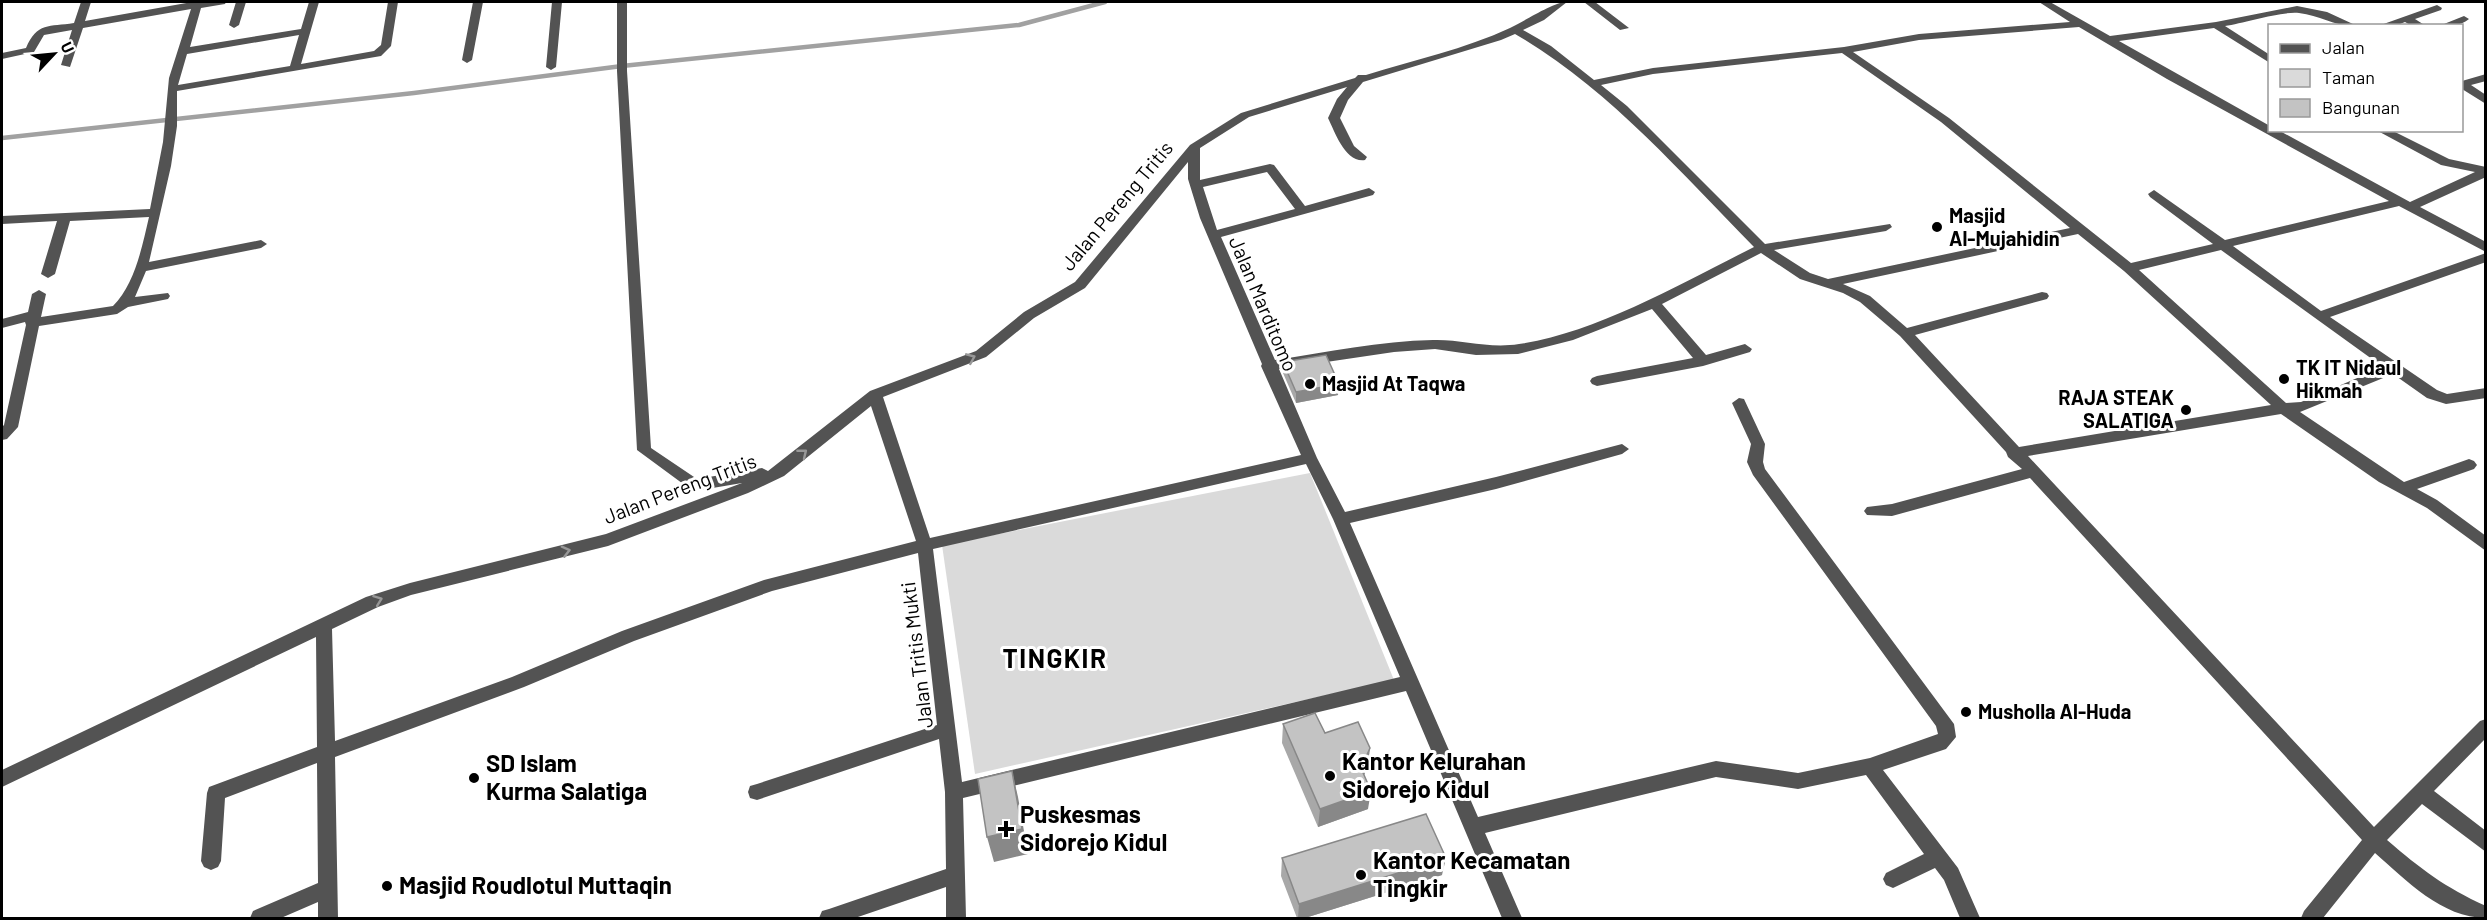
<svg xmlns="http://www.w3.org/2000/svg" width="2487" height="920" viewBox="0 0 2487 920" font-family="Barlow,sans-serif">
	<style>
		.green { fill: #dadada }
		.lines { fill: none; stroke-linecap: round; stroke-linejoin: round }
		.stream { stroke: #a1a1a1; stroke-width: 4.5 }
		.minor { fill: #535353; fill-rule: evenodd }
		.wall { fill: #a8a8a8 }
		.shaded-wall { fill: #888 }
		.building { fill: #c3c3c3; stroke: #888; stroke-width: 1.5 }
		.oneway { stroke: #989898 }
		.poi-dot { fill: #000; stroke: #fff; stroke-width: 2 }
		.labels { text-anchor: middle; stroke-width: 6; stroke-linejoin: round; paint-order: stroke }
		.street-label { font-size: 20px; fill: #000; stroke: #fff }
		.poi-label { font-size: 20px; font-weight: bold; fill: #000; stroke: #fff; text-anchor: start }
		.near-poi-label { font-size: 24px; font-weight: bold; fill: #000; stroke: #fff; text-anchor: start }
		.district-label { font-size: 26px; font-weight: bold; letter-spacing: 1.5px; fill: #000; stroke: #fff }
	</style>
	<rect width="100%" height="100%" fill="#fff"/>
	<path class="green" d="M1310,473L1394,680L975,774L942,545Z"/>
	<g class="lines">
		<path class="stream" d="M2,138L414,93L622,66L1019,25L1105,2"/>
		<path class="minor" d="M81,2H91L85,21L192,2H226L225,4L201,8L190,47L301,29L309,2H319L301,64L374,51L381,45L388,2H398L391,46L381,56L177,91V126L171,166L149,262L261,240L267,244L261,248L146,271L135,297L168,293L170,296L168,299L128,307L117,314L39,326L18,427L7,439L2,440V427L4,425L26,325L25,322L2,328V319L28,312L32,294L39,290L46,294L41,317L113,306C135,284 142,247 149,217L70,221L55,274L48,278L41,274L57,221L2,224V216L150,209L163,142L169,78L191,9L83,28L70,67L61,65L72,30L44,35L34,52L2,59V53L26,48C37,22 49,27 74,23ZM299,35L290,66L178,85L187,54Z
			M236,2H246L239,25L234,28L229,25Z
			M473,2H483L472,60L467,63L462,60Z
			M552,2H562L556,67L551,70L546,67Z
			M617,2H627V71L651,448L697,479L762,468L768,471L870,391L976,351L1024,312L1075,282L1190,145L1241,113L1355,78L1358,75H1366C1414,60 1465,49 1510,28C1525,21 1555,1 1567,2L1544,20L1523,30L1551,46L1594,80L1653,68L1844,47L1919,34L2070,22L2039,2H2050L2110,36L2216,22L2297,6L2327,12L2353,24L2354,26C2334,26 2319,15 2299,13C2282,11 2244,23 2225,26L2270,55V63L2214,28L2119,41L2270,126V130H2278L2410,202L2475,172L2441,165L2376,130H2391L2449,159L2486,167V177L2420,207L2486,242V252L2399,206L2233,246L2321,311L2486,253V262L2330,317L2437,390L2447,394L2486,388V398L2446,404L2427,398L2393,374L2300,412L2404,482L2469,459L2474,461L2477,465L2474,469L2417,489L2437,500L2486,536V551L2427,508L2379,482L2281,414L2028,456L2374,827L2480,721L2486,719V738L2434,791L2486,831V852L2422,804L2387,840C2421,869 2444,887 2486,906V918C2442,918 2406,880 2375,853L2323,918H2301L2304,911L2362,840L2030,478L1892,516L1867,515L1864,511L1867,507L1892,504L2022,469L2008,457L2006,452L1900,336L1860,302L1843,293L1800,279L1761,253L1662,304L1706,355L1745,344L1752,349L1750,352L1703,366L1597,386L1592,384L1590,381L1592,378L1597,376L1693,358L1652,309L1573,340L1518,354L1476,355L1435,349L1394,352L1279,369L1317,458L1345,512L1496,477L1622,444L1629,449L1622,454L1496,489L1350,523L1478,817L1716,761L1798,773L1870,758L1938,734L1936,726L1753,475L1747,462L1751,444L1732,403L1739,398L1744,399L1765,444L1763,462L1765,469L1954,724L1956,737L1946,749L1883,770L1958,868L1980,918H1960L1944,880L1935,868L1893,888L1886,885L1883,879L1886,873L1924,854L1866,775L1798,789L1716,777L1485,833L1522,918H1502L1406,691L963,798L966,918H946V887L855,918H819L822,911L829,909L946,869L945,792L939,739L757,800L750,798L748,792L750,786L757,784L937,725L918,553L772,591L634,641L524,687L335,757L338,918H318V902L281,918H250L253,911L318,883L317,763L225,798L221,861L218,867L211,870L204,867L201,861L207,793L209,787L317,747L316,637L2,787V770L366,597L410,583L606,534L742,483L695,491L690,489L637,450L617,71ZM2079,27L2167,79L2389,201L2225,240L2154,190L2148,194L2150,197L2213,244L2131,263L1949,118L1853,52L1919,40ZM1515,34C1608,88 1679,171 1754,247C1684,282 1596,333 1519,344C1488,349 1461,339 1433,340C1380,341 1327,352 1275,360L1221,237L1373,195L1375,192L1369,188L1305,206L1274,165L1270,164L1200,180V148L1249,117L1347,87L1337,99L1328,118C1335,132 1345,163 1365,160L1367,157L1354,146L1340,118L1348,100L1363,82L1501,40ZM1842,53L1941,122L2070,228L1828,279L1810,273L1774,250L1886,231L1892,227L1890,224L1765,244L1627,106L1601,85L1653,74ZM1188,162V179L1200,218L1262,364L1261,366L1301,455L930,538L883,397L986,357L1034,318L1085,288ZM1267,172L1295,209L1217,230L1203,187ZM2078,234L2124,271L2271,405L2019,447L1915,335L2047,299L2049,296L2047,293L2042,292L1907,328L1870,296L1843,284ZM2221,250L2383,367L2301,402L2286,403L2139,270ZM871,406L916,541L764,580L622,631L512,677L335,741L332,629L378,607L411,595L608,546L748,493L784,476ZM1306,464L1333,519L1400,677L962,782L933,549Z
			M1584,2H1595L1629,28L1620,30Z
			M2437,5L2442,8L2441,10L2415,19L2426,26H2412L2405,22L2395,26H2378Z
			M2464,16L2469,19C2461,26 2450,26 2439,26Z
			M2486,74V81L2471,85L2486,95V104L2462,89V81Z"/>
	</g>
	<path class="wall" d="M1283,362L1339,384L1338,395L1296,403L1283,373Z
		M1283,724L1325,733L1368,766L1364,775L1368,809L1318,827L1282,743Z
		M1282,858L1442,875L1305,918H1297L1281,876Z"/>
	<path class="shaded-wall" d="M1339,384L1338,395L1296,403V392Z
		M1370,748L1368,766L1359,786L1361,768Z
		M1012,771L1018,797L1028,854L994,862L987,837Z
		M1371,791L1368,809L1318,827L1320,809Z
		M1446,858L1442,875L1305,918H1298L1299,904Z"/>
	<path class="building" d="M1326,355L1339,384L1296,392L1283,362Z
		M1315,713L1325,733L1358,722L1370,748L1361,768L1371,791L1320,809L1283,724Z
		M1012,771L1022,829L987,837L978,779Z
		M1426,814L1446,858L1299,904L1282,858Z"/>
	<defs><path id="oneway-chevron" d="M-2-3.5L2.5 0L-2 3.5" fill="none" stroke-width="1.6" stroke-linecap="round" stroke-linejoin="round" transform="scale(1.5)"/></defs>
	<g class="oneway">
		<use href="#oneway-chevron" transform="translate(971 358) rotate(-23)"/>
		<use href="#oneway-chevron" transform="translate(803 453) rotate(-39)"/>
		<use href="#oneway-chevron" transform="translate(566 551) rotate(-14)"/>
		<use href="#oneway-chevron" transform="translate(378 600) rotate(-21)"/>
	</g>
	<g class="poi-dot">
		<circle cx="1937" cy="227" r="6"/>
		<circle cx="2284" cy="379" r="6"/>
		<circle cx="1310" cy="384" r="6"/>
		<circle cx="2186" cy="410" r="6"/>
		<circle cx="1966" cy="712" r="6"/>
		<circle cx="1330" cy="776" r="6"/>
		<circle cx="474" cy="778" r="6"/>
		<path d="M1003 820h6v6h6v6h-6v6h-6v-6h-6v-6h6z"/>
		<circle cx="1361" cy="875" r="6"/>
		<circle cx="387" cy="886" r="6"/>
	</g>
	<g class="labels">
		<g class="street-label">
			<text transform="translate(1117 206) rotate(-50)" y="7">Jalan Pereng Tritis</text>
			<text transform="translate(1263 304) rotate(67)" y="7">Jalan Marditomo</text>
			<text transform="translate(680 489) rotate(-21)" y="7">Jalan Pereng Tritis</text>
			<text transform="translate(917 655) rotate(-97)" y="7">Jalan Tritis Mukti</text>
		</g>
		<g class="poi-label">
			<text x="1949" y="223">Masjid<tspan x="1949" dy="23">Al-Mujahidin</tspan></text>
			<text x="2296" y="375">TK IT Nidaul<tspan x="2296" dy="23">Hikmah</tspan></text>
			<text x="1322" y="391">Masjid At Taqwa</text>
			<text x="2174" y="405" text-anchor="end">RAJA STEAK<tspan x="2174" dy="23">SALATIGA</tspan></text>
			<text x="1978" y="719">Musholla Al-Huda</text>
		</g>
		<g class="near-poi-label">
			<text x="1342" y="770">Kantor Kelurahan<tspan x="1342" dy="28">Sidorejo Kidul</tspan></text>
			<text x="486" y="772">SD Islam<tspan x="486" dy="28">Kurma Salatiga</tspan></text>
			<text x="1020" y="823">Puskesmas<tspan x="1020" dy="28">Sidorejo Kidul</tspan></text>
			<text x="1373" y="869">Kantor Kecamatan<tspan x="1373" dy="28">Tingkir</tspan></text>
			<text x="399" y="894">Masjid Roudlotul Muttaqin</text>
		</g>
		<g class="district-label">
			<text x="1055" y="668">TINGKIR</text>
		</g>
	</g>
	<rect width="2487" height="920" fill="none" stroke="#000000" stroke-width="6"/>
	<rect x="2268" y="24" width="195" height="108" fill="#ffffff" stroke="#999999" stroke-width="1.5"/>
	<rect x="2280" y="44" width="30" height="9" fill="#535353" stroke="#999999" stroke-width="1.5"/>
	<text x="2322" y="54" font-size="18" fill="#000000">Jalan</text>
	<rect x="2280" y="69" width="30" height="18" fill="#dadada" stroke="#999999" stroke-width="1.5"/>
	<text x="2322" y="84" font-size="18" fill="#000000">Taman</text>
	<rect x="2280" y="99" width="30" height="18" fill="#c3c3c3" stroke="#999999" stroke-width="1.5"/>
	<text x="2322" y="114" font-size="18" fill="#000000">Bangunan</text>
	<g transform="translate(54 54) rotate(64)" stroke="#ffffff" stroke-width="4.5" paint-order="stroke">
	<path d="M0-4.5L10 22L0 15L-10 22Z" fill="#000000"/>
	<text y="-9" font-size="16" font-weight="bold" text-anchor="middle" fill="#000000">U</text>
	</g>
</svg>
